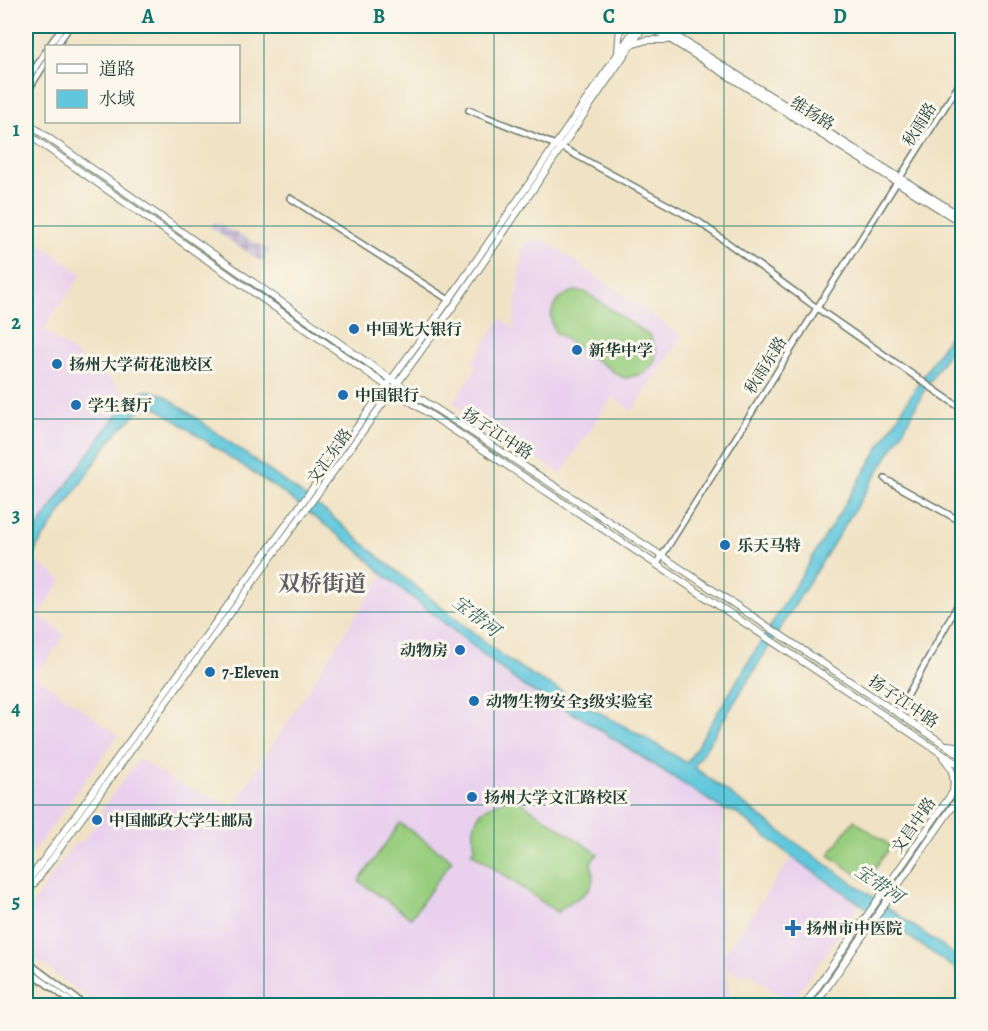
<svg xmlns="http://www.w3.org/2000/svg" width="988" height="1031" viewBox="0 0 988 1031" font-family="Alegreya,'Noto Serif SC',serif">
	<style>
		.built { fill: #e9d1ed }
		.industrial { fill: url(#industrial-grid) }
		.grass { fill: #97cd7e; stroke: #5b8559; stroke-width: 1.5 }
		.water { fill: #60c7dd; stroke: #408288; stroke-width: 1.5 }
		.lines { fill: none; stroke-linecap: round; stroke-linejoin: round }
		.minor-casing { stroke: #687767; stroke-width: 8 }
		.major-casing { stroke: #687767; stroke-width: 8 }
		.minor { stroke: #fff; stroke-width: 5 }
		.major { stroke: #fff; stroke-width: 6 }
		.grid { fill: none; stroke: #0f766e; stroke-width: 1.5; stroke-opacity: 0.55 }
		.poi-dot { fill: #1f6fb2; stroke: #fbf7ec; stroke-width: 2 }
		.labels { text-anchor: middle; stroke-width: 6; stroke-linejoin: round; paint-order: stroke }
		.street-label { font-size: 16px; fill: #1f3d34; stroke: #fbf7ec }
		.poi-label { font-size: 16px; font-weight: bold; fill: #1f3d34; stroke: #fbf7ec; text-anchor: start }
		.water-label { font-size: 18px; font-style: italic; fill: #2f605e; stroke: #fbf7ec }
		.district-label { font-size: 22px; font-weight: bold; fill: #5e5e67; stroke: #fbf7ec }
		.neatline { fill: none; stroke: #0f766e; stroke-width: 2 }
		.grid-label { font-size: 20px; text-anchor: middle; font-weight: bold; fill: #0f766e }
	</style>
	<defs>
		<pattern id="industrial-grid" width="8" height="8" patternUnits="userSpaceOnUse" patternTransform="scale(1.5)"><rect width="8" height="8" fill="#c9bfd7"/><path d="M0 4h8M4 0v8" fill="none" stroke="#a39caf"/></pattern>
	</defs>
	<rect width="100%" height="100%" fill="#fbf7ec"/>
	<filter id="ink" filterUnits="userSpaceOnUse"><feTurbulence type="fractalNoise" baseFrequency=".0167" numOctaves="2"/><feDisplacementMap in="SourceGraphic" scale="12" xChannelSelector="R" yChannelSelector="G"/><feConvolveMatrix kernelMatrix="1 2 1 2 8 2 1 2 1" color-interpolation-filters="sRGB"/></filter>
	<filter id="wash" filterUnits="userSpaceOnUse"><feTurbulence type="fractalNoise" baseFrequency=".008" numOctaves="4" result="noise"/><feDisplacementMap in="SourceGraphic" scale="24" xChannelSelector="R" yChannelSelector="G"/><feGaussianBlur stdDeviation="1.35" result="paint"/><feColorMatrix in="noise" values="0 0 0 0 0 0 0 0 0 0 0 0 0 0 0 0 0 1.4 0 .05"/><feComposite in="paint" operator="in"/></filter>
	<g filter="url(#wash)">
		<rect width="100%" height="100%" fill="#f0e2c5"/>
		<path class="built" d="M26,234L82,274L43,329L133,398L101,436L26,546Z
			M546,241L682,336L633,411L612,397L561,474L453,403L477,368L472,363L501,319L513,328L524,242Z
			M26,553L62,580L39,615L65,635L36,676L118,735L26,862Z
			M383,574L523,686L580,717L724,810L718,882L725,953L792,857L861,903L790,1004L748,972L740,977L727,966L730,1005H97L26,952V912L74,844L82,842L102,816L101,810L139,759L165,776L188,788L233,806Z"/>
		<path class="industrial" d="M214,222L270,250L262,262L210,227Z"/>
		<path class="grass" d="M575,291L585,292L650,336L656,350L655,361L645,373L626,378L620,376L555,332C546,313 554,297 575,291Z
			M509,794L598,854L591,862C601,901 570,894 558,913L471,852L475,847C472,829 473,812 493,805C501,801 503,802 509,794Z
			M854,820L891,846L866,881L829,855Z
			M400,823L452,860L411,918L359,881Z"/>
		<path class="water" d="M962,316V330L925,389L901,435L694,767L792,840L962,960V973L792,857L735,812L724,810L580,717L523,686L383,574L360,552L286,495L157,408H143L118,431L105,448L37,547L33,559L26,568V546C42,522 122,398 142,391C150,389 157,393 164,395L328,513L384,561L505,658L532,675L647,739L687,763L915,389Z"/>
	</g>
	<g filter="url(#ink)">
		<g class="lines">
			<g class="minor-casing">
				<path id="minor" d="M49,46L63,26
					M56,46L70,26
					M26,82L46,51
					M26,94L46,62
					M469,110L563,148L699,222L817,308L962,409
					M290,198L449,300
					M885,479L962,522
					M657,564L817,308L962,80
					M898,713L962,597
					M26,961L86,1006
					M26,969L77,1006"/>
			</g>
			<g class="major-casing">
				<path id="major" d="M649,26L962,223
					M660,26L962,217
					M631,45L647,40H668
					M618,52L620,26
					M26,122L392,380L662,556L962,756
					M26,133L387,386L962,767
					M948,745L962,747
					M943,757C953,769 955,777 953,792
					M26,884L449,300L637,26
					M26,895L455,304L644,26
					M804,1006L962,779
					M814,1006L962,793"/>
			</g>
			<use href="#minor" class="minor"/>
			<use href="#major" class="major"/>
		</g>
	</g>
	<path class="grid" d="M264,26V1006M494,26V1006M724,26V1006M26,226H962M26,419H962M26,612H962M26,805H962"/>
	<g class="poi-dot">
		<circle cx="354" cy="329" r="6"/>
		<circle cx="577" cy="350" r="6"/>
		<circle cx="57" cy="364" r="6"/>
		<circle cx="343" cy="395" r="6"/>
		<circle cx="76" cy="405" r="6"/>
		<circle cx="725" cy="545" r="6"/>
		<circle cx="460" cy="650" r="6"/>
		<circle cx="210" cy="672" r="6"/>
		<circle cx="474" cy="701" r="6"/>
		<circle cx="472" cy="797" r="6"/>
		<circle cx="97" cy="820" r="6"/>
		<path d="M790 919h6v6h6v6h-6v6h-6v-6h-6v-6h6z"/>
	</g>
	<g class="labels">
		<g class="street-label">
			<text transform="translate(813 113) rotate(32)" y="6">维扬路</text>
			<text transform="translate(919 124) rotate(-58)" y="6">秋雨路</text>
			<text transform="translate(765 365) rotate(-58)" y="6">秋雨东路</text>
			<text transform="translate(498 433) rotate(33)" y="6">扬子江中路</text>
			<text transform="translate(329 456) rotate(-54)" y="6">文汇东路</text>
			<text transform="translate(904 701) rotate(34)" y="6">扬子江中路</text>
			<text transform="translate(913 825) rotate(-55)" y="6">文昌中路</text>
		</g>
		<g class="poi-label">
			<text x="366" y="335">中国光大银行</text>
			<text x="589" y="356">新华中学</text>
			<text x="69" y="370">扬州大学荷花池校区</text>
			<text x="355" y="401">中国银行</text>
			<text x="88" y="411">学生餐厅</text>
			<text x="737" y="551">乐天马特</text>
			<text x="448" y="656" text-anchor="end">动物房</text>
			<text x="222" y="678">7-Eleven</text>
			<text x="486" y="707">动物生物安全3级实验室</text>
			<text x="484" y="803">扬州大学文汇路校区</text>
			<text x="109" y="826">中国邮政大学生邮局</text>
			<text x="806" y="934">扬州市中医院</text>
		</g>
		<g class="water-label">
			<text transform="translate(476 616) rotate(38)" y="6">宝带河</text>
			<text transform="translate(879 884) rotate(35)" y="6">宝带河</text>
		</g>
		<g class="district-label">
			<text x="322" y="591">双桥街道</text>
		</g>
	</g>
	<rect width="988" height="1031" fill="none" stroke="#fbf7ec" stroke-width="66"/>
	<rect x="45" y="45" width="195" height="78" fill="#fbf7ec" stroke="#a3ada2" stroke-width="1.5"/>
	<rect x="57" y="64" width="30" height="9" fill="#ffffff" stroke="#a3ada2" stroke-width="1.5"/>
	<text x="99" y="75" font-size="18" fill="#1f3d34">道路</text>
	<rect x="57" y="90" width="30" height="18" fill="#60c7dd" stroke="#a3ada2" stroke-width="1.5"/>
	<text x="99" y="105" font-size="18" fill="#1f3d34">水域</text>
	<rect x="33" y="33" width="922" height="965" class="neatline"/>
	<g class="grid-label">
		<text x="148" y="23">A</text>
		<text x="379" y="23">B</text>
		<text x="609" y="23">C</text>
		<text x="840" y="23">D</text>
		<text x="16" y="136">1</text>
		<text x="16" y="329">2</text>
		<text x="16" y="522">3</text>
		<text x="16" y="715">4</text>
		<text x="16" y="908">5</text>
	</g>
</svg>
